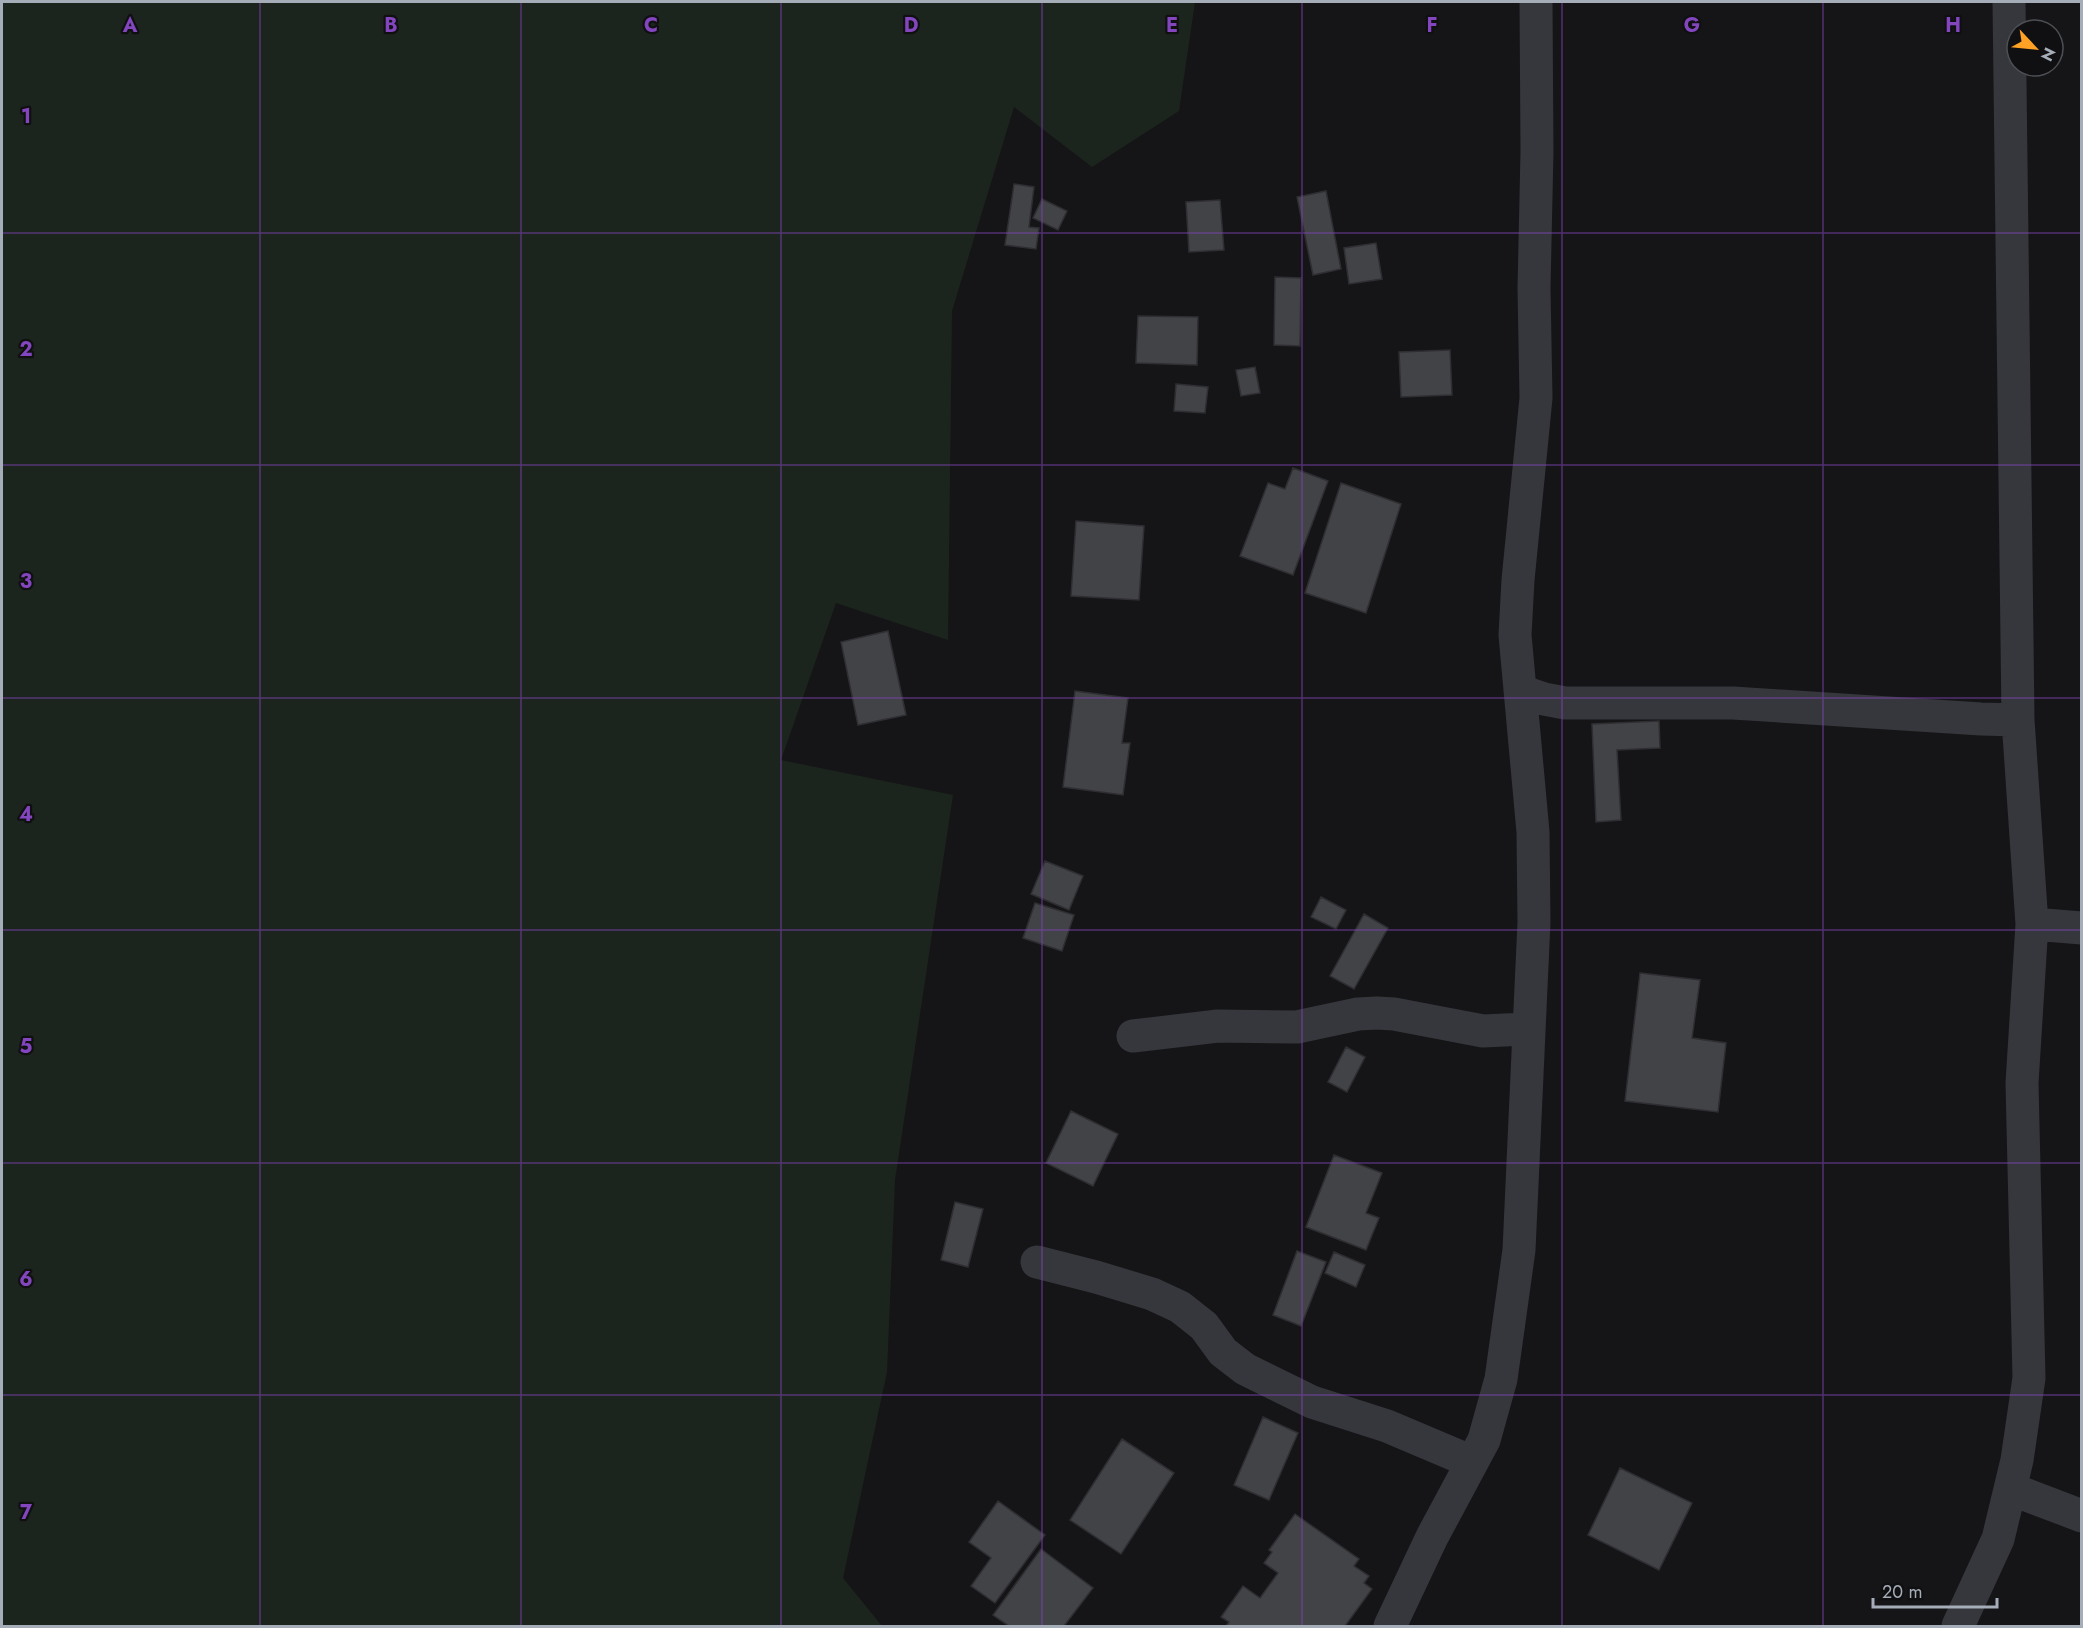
<svg xmlns="http://www.w3.org/2000/svg" width="2083" height="1628" viewBox="0 0 2083 1628" font-family="Jost,sans-serif">
	<style>
		.green { fill: #1c251d }
		.building { fill: #414347; stroke: #2f2f33; stroke-width: 1.5 }
		.lines { fill: none; stroke-linecap: round; stroke-linejoin: round }
		.minor { stroke: #35373c; stroke-width: 33 }
		.grid { fill: none; stroke: #8346be; stroke-width: 1.5; stroke-opacity: 0.55 }
		.grid-label { font-size: 20px; text-anchor: middle; font-weight: bold; fill: #8346be; stroke: #101012; stroke-width: 4.5; stroke-linejoin: round; paint-order: stroke }
	</style>
	<rect width="100%" height="100%" fill="#151517"/>
	<path class="green" d="M2,2H1195L1179,111L1092,167L1014,107L952,311L948,640L836,603L781,760L953,795L895,1180L887,1372L843,1578L882,1626H2Z"/>
	<path class="building" d="M1014,184L1034,187L1029,227L1039,228L1036,249L1005,245Z
		M1326,191L1341,269L1313,275L1297,197Z
		M1042,199L1067,211L1058,230L1033,218Z
		M1220,200L1224,250L1189,252L1186,202Z
		M1376,243L1382,279L1349,284L1344,248Z
		M1275,277L1301,278L1300,346L1274,345Z
		M1138,316L1198,317L1197,365L1136,363Z
		M1450,350L1452,395L1401,397L1399,352Z
		M1255,367L1260,393L1241,396L1236,370Z
		M1176,384L1208,387L1205,413L1174,411Z
		M1293,468L1328,481L1293,575L1240,556L1268,483L1285,489Z
		M1341,483L1401,504L1366,613L1305,593Z
		M1076,521L1144,526L1139,600L1071,596Z
		M888,631L906,715L858,725L841,642Z
		M1075,691L1128,698L1122,743H1130L1123,795L1063,787Z
		M1659,721L1660,748L1617,750L1621,820L1596,822L1592,724Z
		M1045,861L1083,876L1069,910L1031,894Z
		M1321,897L1346,910L1336,929L1311,917Z
		M1035,903L1074,915L1062,951L1023,938Z
		M1364,914L1388,928L1354,989L1330,976Z
		M1640,973L1700,980L1692,1038L1726,1043L1718,1112L1625,1101Z
		M1346,1047L1365,1057L1347,1092L1328,1082Z
		M1071,1111L1118,1134L1093,1186L1046,1163Z
		M1334,1155L1382,1173L1366,1213L1379,1218L1366,1250L1306,1227Z
		M955,1202L983,1209L968,1267L941,1260Z
		M1297,1251L1326,1262L1301,1326L1273,1315Z
		M1334,1252L1365,1265L1356,1287L1325,1273Z
		M1263,1417L1298,1433L1269,1500L1234,1485Z
		M1122,1439L1174,1473L1121,1554L1070,1520Z
		M1620,1468L1692,1503L1659,1570L1588,1535Z
		M998,1501L1045,1535L995,1603L971,1586L991,1558L969,1542Z
		M1295,1514L1359,1559L1354,1566L1369,1576L1364,1583L1372,1589L1345,1626H1226L1229,1622L1221,1617L1243,1586L1260,1598L1278,1573L1264,1563L1272,1552L1269,1550Z
		M1041,1549L1093,1588L1064,1626H1009L993,1615Z"/>
	<g class="lines">
		<path class="minor" d="M1520,691L1544,699L1565,703H1733L1981,719L2018,720
			M2032,924L2082,928
			M1133,1036L1218,1026L1297,1027L1358,1014L1377,1013L1394,1014L1483,1031L1527,1029
			M1037,1262L1096,1277L1152,1294L1180,1307L1204,1326L1223,1352L1245,1369L1312,1402L1387,1426L1472,1462
			M2011,1489L2082,1516
			M1390,1626L1432,1537L1484,1440L1501,1379L1519,1250L1534,922L1533,832L1515,635L1518,580L1536,398L1534,288L1537,151L1536,2
			M1958,1626L1998,1539L2017,1460L2029,1378L2022,1083L2032,924L2018,720L2009,2"/>
	</g>
	<path class="grid" d="M260,2V1626M521,2V1626M781,2V1626M1042,2V1626M1302,2V1626M1562,2V1626M1823,2V1626M2,233H2082M2,465H2082M2,698H2082M2,930H2082M2,1163H2082M2,1395H2082"/>
	<g class="grid-label">
		<text x="130" y="32">A</text>
		<text x="391" y="32">B</text>
		<text x="651" y="32">C</text>
		<text x="911" y="32">D</text>
		<text x="1172" y="32">E</text>
		<text x="1432" y="32">F</text>
		<text x="1692" y="32">G</text>
		<text x="1953" y="32">H</text>
		<text x="26" y="123">1</text>
		<text x="26" y="356">2</text>
		<text x="26" y="588">3</text>
		<text x="26" y="821">4</text>
		<text x="26" y="1053">5</text>
		<text x="26" y="1286">6</text>
		<text x="26" y="1519">7</text>
	</g>
	<rect width="2083" height="1628" fill="none" stroke="#a5adb8" stroke-width="6"/>
	<g transform="translate(2035 48) rotate(116)"><circle r="28" fill="#101012" stroke="#4c4f54" stroke-width="1.5"/>
	<path d="M0-4.5L10 22L0 15L-10 22Z" fill="#ffa125"/>
	<text y="-9" font-size="16" font-weight="bold" text-anchor="middle" fill="#a5adb8">N</text>
	</g>
	<path d="M1873 1598v9h124v-9" fill="none" stroke="#a5adb8" stroke-width="3"/>
	<text x="1882" y="1598" font-size="18" fill="#a5adb8" stroke="#101012" stroke-width="4.5" paint-order="stroke">20 m</text>
</svg>
